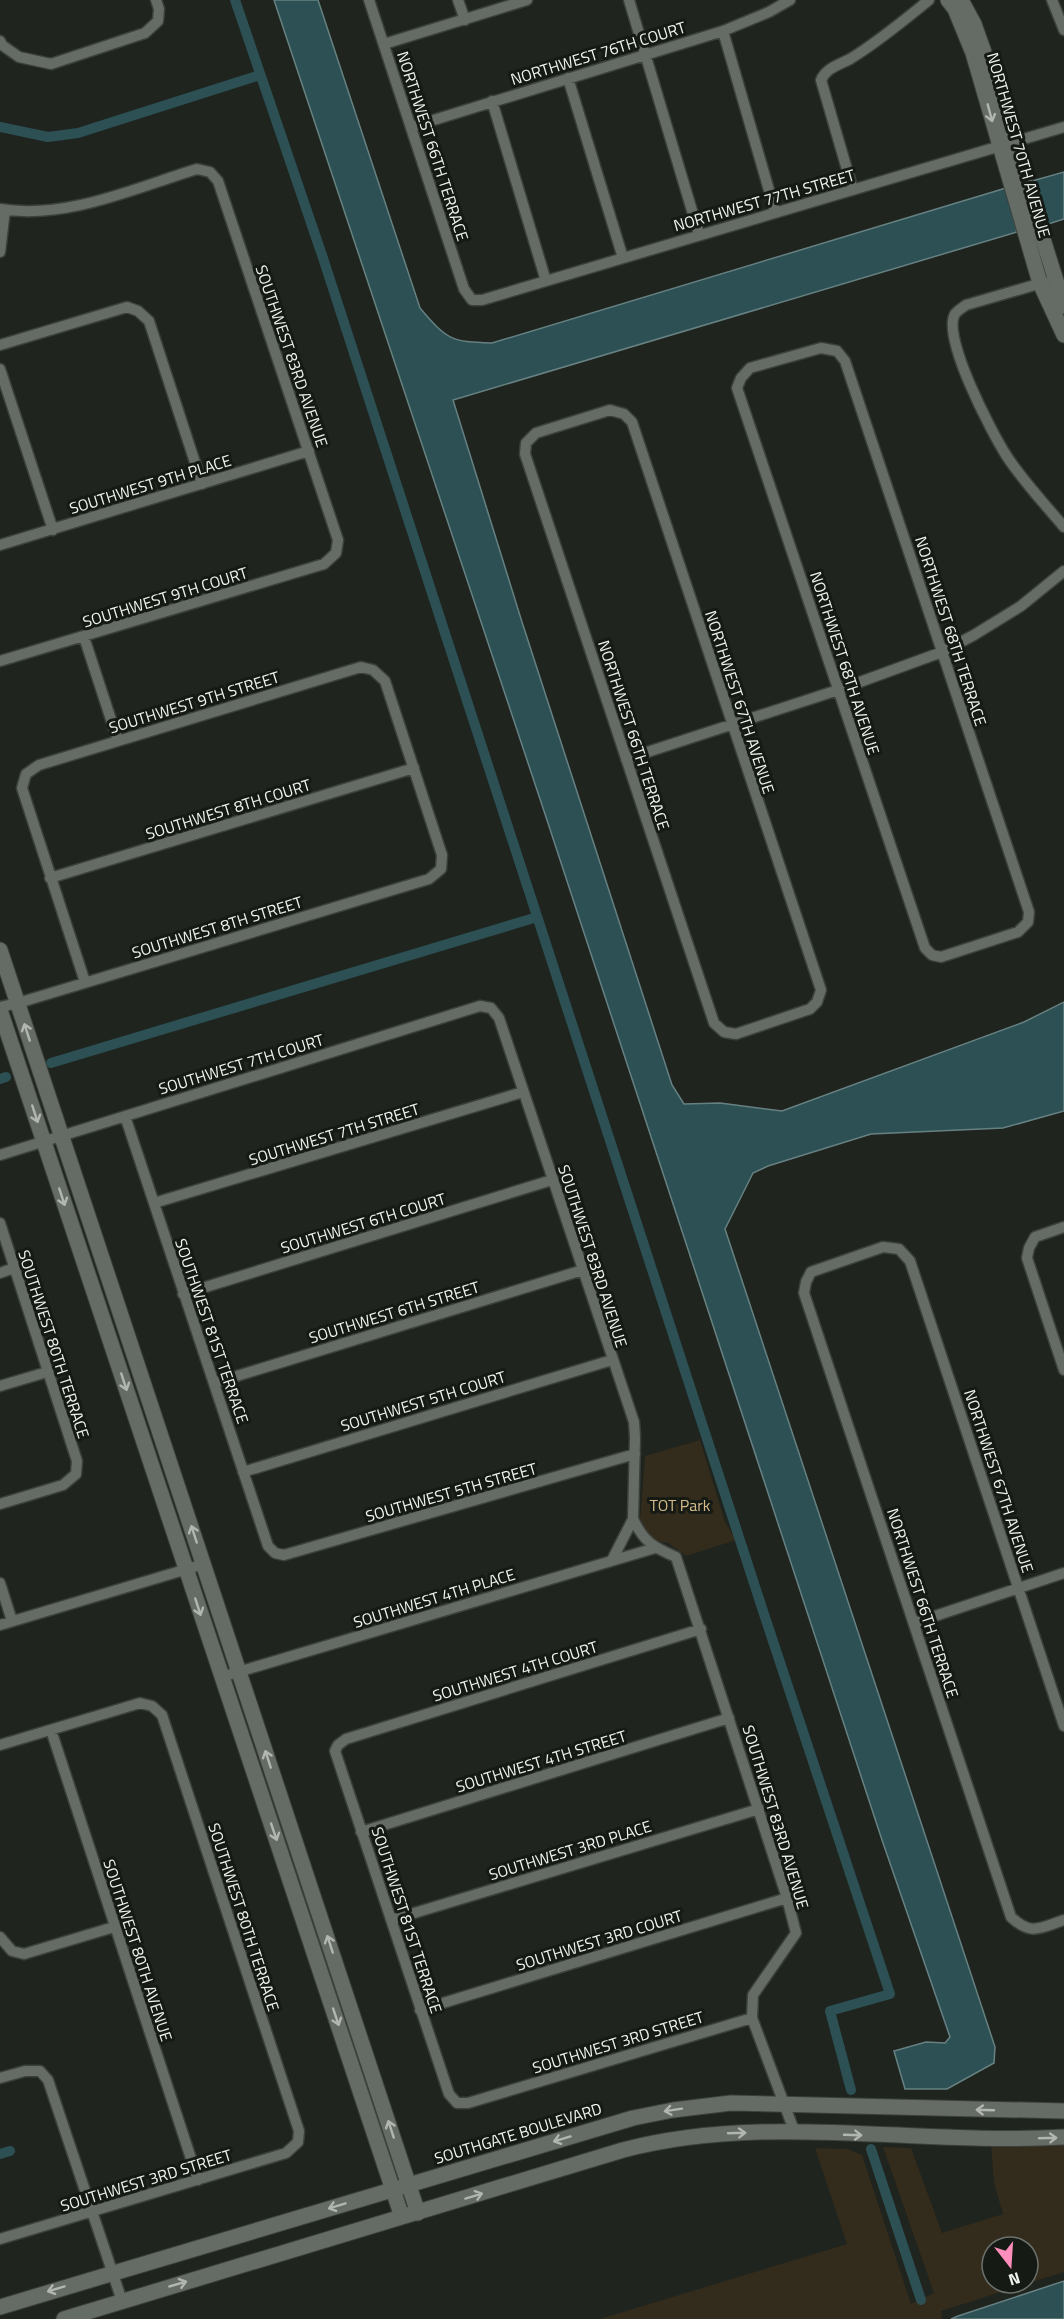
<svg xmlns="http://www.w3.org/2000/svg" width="1064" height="2319" viewBox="0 0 1064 2319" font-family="'Titillium Web',sans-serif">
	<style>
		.green { fill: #332b1b; fill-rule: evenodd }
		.water { fill: #2c5053; stroke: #678182; stroke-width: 1.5 }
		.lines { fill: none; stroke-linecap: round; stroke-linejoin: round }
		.canal { stroke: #2c5053; stroke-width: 10 }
		.street-casing { stroke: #3c403c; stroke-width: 13 }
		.secondary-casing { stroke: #3c403c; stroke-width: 17 }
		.street { stroke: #656b65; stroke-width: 10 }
		.secondary { stroke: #656b65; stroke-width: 15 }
		.oneway { stroke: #b1b6b1 }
		.labels { text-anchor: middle; stroke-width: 6; stroke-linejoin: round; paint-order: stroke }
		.street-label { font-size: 16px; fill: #f0f4f0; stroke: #161a15 }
		.park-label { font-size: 16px; fill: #d4bb89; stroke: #161a15 }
	</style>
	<rect width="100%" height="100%" fill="#1f241f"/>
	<path class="green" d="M700,1440L725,1522L736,1540L686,1556L668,1543L654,1541L640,1521L645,1456Z
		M1064,2144V2272L941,2311L942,2319H600L847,2244L815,2148L847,2149L862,2155L911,2304L934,2293L883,2147L911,2148L942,2233L1003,2214L994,2183L991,2145ZM992,2247H1028V2283H992Z"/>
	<path class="water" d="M274,0H318L420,308C447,340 451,342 492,343L1006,188L1017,232L453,400L522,622L672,1085L684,1104L720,1103L782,1111L1024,1022L1064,1002V1111L1003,1128L871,1134L768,1166L753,1173L725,1229L995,2047L994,2063L947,2089H905L894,2051L926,2042L945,2043L950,2037L882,1840L545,814Z
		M1064,172V219L1045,225L1032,181Z
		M1064,2281V2319H951L958,2316Z"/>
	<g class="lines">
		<path class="canal" d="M235,0L323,258L762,1608L890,1994L830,2011L851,2090
			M0,127L48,137L78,133L260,75
			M51,1063L534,918
			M0,1079L6,1077
			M871,2149L921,2300
			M0,2154L10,2151"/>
		<g class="street-casing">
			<path id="street" d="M369,0L464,289L472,300H482L1064,127
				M458,0L465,20
				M629,0L699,234
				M1052,0L1064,30
				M723,31L775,211
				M0,41L2,45L19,57L51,64L145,33L158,21L159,9L156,0
				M384,44L527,0
				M568,78L623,258
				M492,101L546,281
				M411,127L723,31L769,12L790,0
				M853,190L821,80C826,68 839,65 850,59C878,42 903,21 929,0
				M0,209C66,220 135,188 197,169L210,172L218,181L338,540L336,553L324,564L0,661
				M0,252L5,210
				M1045,282L966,305C962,308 957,311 955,314C941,336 992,433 1006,455C1022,480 1044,503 1064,527
				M0,345L127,307L138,311L149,321L202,484
				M821,348L837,351L845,361L1029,912L1028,922L1018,932L941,957L932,955L925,948L737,388L741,378L750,368Z
				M0,369L53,530
				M610,410L624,414L632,422L821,990L817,1002L810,1009L736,1034L724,1032L714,1023L525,454L526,443L536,433Z
				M0,545L309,451
				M84,637L118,741
				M626,759L838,690L942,652L974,635L1021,606L1064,571
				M50,878L414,768
				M0,1007L18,1003L429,879L441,869L442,855L385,681L373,670L361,667L39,765L26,774L22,788L85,982
				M125,1116L268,1546L275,1553L284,1555L635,1454
				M0,1155L480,1006L491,1008L499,1018L634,1422L635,1437L633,1519L612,1560
				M154,1203L523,1092
				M0,1223L77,1461L76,1474L63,1485L0,1504
				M1064,1227L1035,1237L1029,1248L1027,1258L1064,1370
				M0,1273L14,1268
				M183,1294L552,1180
				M214,1383L583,1270
				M0,1386L47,1372
				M243,1472L612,1360
				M633,1519C644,1542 653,1547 676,1557L787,1898L796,1933L753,1995L752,2018L795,2133
				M0,1583L12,1621
				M914,1623L1064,1573
				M0,1625L204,1564
				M701,1629L346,1739L338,1745L335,1751L449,2094L457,2103H468L752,2018
				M221,1677L655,1548
				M1064,1726L910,1261L899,1249L883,1247L811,1272L806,1282L804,1293L1011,1917C1031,1936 1040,1928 1064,1920
				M51,1730L198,2180
				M0,1745L140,1703L152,1706L162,1715L299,2131L298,2142L286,2153L0,2239
				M361,1832L729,1718
				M391,1920L759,1809
				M0,1937L12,1951L24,1954L114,1927
				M420,2010L787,1898
				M0,2078L25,2071H40L48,2080L122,2301"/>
		</g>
		<g class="secondary-casing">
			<path id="secondary" d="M948,0L955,9L973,53L1040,283L1064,335
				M961,0L974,24L985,55L1064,306
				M0,950L418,2213
				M0,1010L402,2217
				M0,2307L633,2118L673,2110L731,2103L1064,2111
				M64,2319L623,2150C765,2112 919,2146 1064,2137"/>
		</g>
		<use href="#street" class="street"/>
		<use href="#secondary" class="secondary"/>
	</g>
	<defs><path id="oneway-shaft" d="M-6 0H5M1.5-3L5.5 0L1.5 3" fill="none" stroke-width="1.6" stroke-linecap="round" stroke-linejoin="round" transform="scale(1.5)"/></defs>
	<g class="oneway">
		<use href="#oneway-shaft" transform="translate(990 113) rotate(75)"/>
		<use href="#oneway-shaft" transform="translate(27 1032) rotate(-108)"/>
		<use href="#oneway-shaft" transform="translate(35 1114) rotate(72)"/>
		<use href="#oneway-shaft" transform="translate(62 1197) rotate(72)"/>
		<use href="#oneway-shaft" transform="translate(124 1382) rotate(72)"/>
		<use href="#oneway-shaft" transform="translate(194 1534) rotate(-108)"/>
		<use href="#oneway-shaft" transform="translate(198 1607) rotate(72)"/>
		<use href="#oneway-shaft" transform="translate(268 1759) rotate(-108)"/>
		<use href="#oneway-shaft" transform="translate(274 1832) rotate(71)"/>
		<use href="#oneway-shaft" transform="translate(330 1944) rotate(-108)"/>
		<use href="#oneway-shaft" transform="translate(336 2017) rotate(71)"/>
		<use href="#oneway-shaft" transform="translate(673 2110) rotate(171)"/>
		<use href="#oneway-shaft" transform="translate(985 2110) rotate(-178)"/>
		<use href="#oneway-shaft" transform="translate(391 2129) rotate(-108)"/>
		<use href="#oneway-shaft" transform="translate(737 2133) rotate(-2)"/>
		<use href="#oneway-shaft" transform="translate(853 2135) rotate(2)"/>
		<use href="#oneway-shaft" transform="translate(1048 2138) rotate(-2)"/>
		<use href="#oneway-shaft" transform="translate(562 2139) rotate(163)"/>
		<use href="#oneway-shaft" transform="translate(474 2196) rotate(-17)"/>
		<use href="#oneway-shaft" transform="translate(337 2206) rotate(163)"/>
		<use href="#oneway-shaft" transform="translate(178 2284) rotate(-16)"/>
		<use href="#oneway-shaft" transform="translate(56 2289) rotate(163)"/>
	</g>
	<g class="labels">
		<g class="street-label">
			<text transform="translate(598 53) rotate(-17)" y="6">NORTHWEST 76TH COURT</text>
			<text transform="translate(1019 145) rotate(74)" y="6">NORTHWEST 70TH AVENUE</text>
			<text transform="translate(433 146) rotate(72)" y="6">NORTHWEST 66TH TERRACE</text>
			<text transform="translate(764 200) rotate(-16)" y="6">NORTHWEST 77TH STREET</text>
			<text transform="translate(292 356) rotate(71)" y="6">SOUTHWEST 83RD AVENUE</text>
			<text transform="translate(150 484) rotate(-17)" y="6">SOUTHWEST 9TH PLACE</text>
			<text transform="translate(165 597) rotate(-17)" y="6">SOUTHWEST 9TH COURT</text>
			<text transform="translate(951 631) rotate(72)" y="6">NORTHWEST 68TH TERRACE</text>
			<text transform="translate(845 663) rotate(72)" y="6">NORTHWEST 68TH AVENUE</text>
			<text transform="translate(194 702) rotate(-17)" y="6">SOUTHWEST 9TH STREET</text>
			<text transform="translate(740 702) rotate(72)" y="6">NORTHWEST 67TH AVENUE</text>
			<text transform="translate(634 735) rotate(72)" y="6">NORTHWEST 66TH TERRACE</text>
			<text transform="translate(228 809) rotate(-17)" y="6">SOUTHWEST 8TH COURT</text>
			<text transform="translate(217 927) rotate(-17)" y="6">SOUTHWEST 8TH STREET</text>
			<text transform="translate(241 1064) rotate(-17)" y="6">SOUTHWEST 7TH COURT</text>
			<text transform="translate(334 1134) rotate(-17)" y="6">SOUTHWEST 7TH STREET</text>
			<text transform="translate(363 1223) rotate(-17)" y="6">SOUTHWEST 6TH COURT</text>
			<text transform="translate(593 1256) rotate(72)" y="6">SOUTHWEST 83RD AVENUE</text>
			<text transform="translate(394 1312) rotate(-17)" y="6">SOUTHWEST 6TH STREET</text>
			<text transform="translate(212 1331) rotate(71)" y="6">SOUTHWEST 81ST TERRACE</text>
			<text transform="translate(54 1344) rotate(72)" y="6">SOUTHWEST 80TH TERRACE</text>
			<text transform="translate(423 1401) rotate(-17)" y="6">SOUTHWEST 5TH COURT</text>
			<text transform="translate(999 1481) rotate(72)" y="6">NORTHWEST 67TH AVENUE</text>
			<text transform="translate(451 1492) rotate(-16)" y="6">SOUTHWEST 5TH STREET</text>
			<text transform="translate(434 1598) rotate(-17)" y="6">SOUTHWEST 4TH PLACE</text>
			<text transform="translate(923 1603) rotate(72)" y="6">NORTHWEST 66TH TERRACE</text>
			<text transform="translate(515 1671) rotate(-17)" y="6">SOUTHWEST 4TH COURT</text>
			<text transform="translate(541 1761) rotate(-17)" y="6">SOUTHWEST 4TH STREET</text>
			<text transform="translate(776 1817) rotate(73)" y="6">SOUTHWEST 83RD AVENUE</text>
			<text transform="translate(570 1850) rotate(-17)" y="6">SOUTHWEST 3RD PLACE</text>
			<text transform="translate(244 1917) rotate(72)" y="6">SOUTHWEST 80TH TERRACE</text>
			<text transform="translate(407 1920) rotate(72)" y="6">SOUTHWEST 81ST TERRACE</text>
			<text transform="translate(599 1940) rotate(-17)" y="6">SOUTHWEST 3RD COURT</text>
			<text transform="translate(138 1950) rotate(72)" y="6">SOUTHWEST 80TH AVENUE</text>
			<text transform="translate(618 2042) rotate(-17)" y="6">SOUTHWEST 3RD STREET</text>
			<text transform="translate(518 2133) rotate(-17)" y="6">SOUTHGATE BOULEVARD</text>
			<text transform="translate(146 2180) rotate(-17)" y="6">SOUTHWEST 3RD STREET</text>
		</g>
		<g class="park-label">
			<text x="680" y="1511">TOT Park</text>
		</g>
	</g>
	<g transform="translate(1010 2265) rotate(163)"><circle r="28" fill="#161a15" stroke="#6d716d" stroke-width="1.5"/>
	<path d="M0-4.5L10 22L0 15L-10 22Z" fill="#fe8ebb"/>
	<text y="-9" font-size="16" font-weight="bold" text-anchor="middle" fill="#f0f4f0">N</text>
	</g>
</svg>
